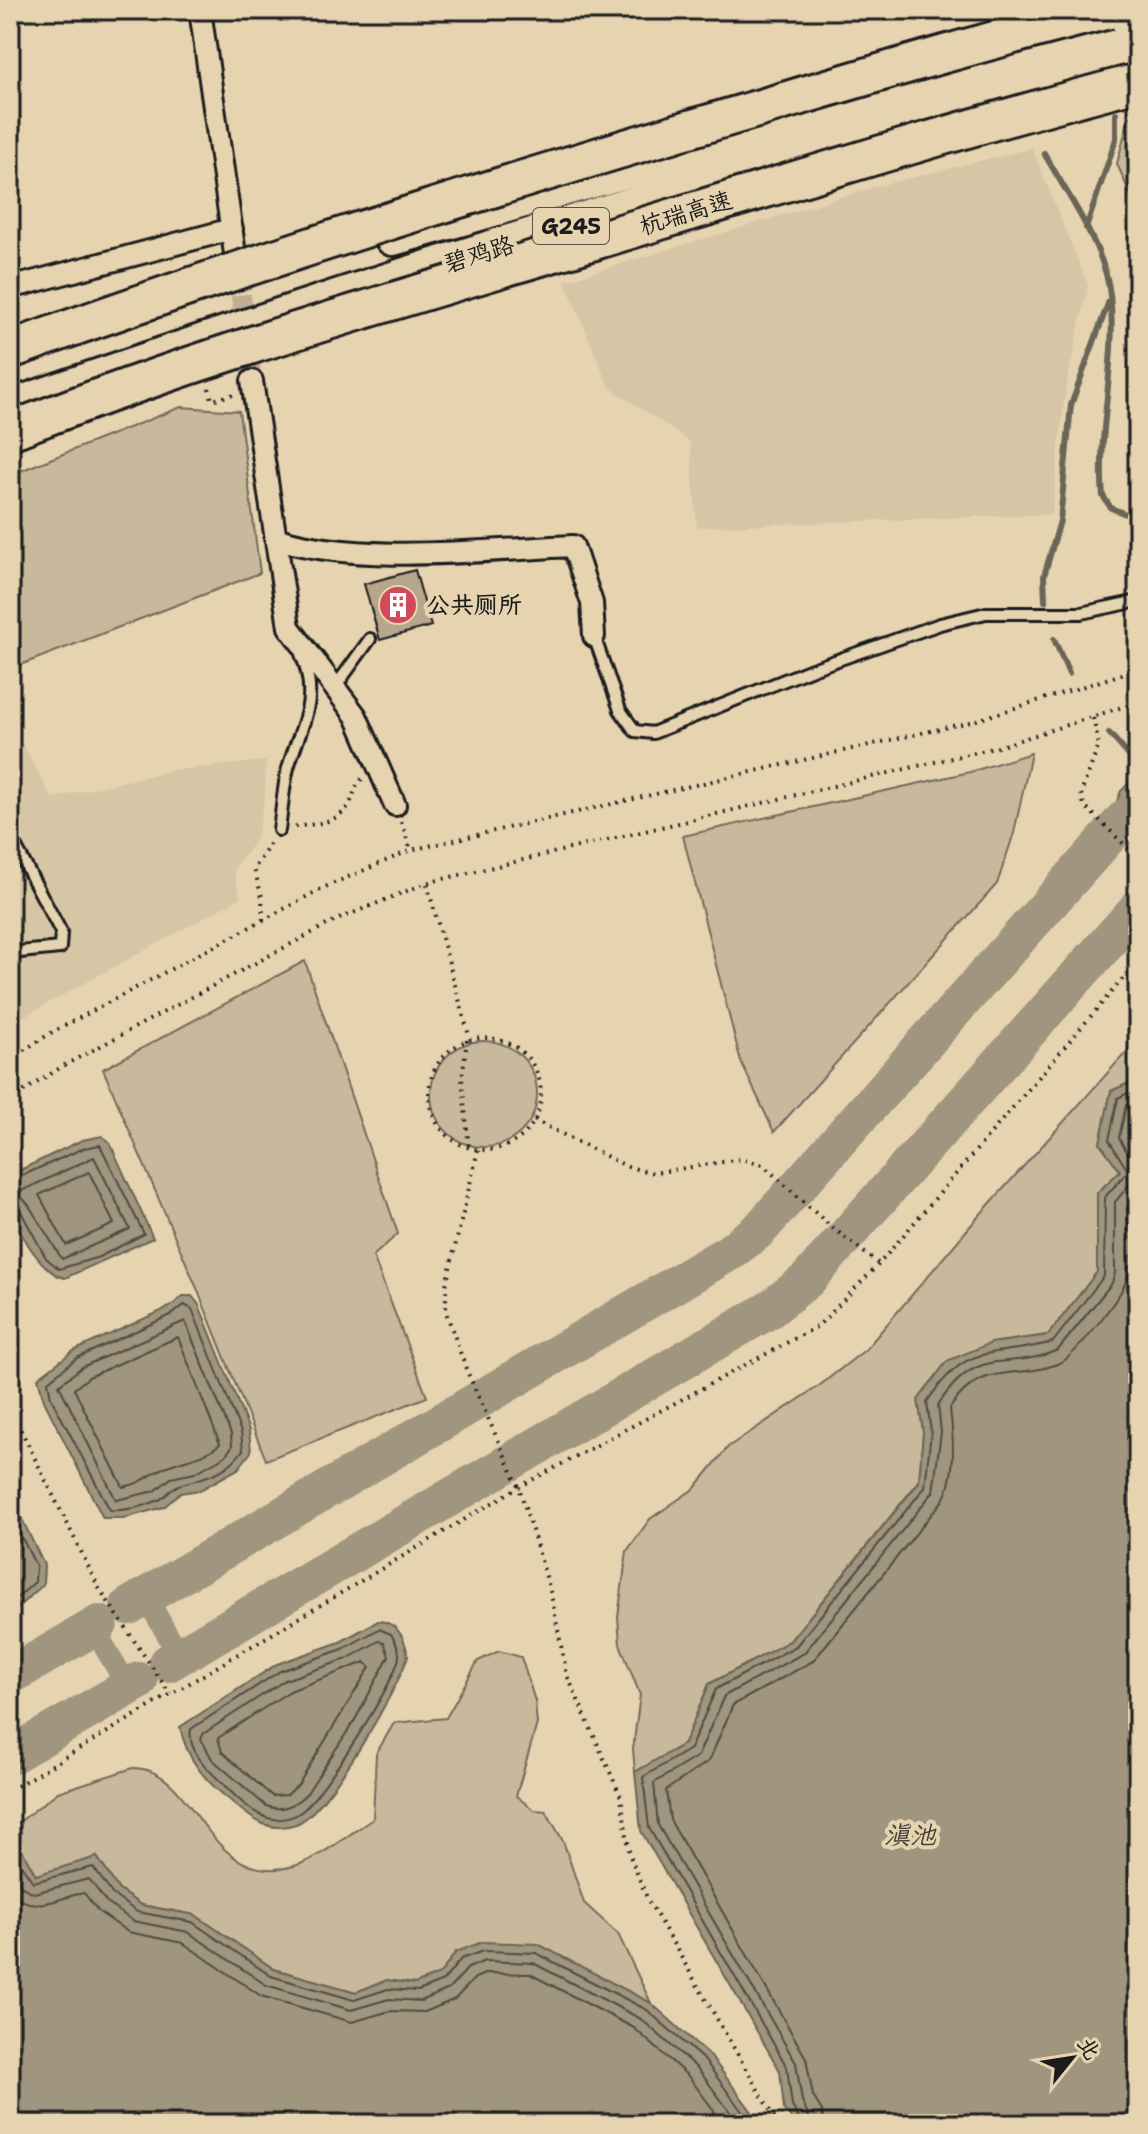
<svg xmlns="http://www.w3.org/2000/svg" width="1148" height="2134" viewBox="0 0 1148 2134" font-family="'Shantell Sans','LXGW WenKai TC',sans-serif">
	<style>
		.built { fill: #d7c6a6 }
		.green { fill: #c9b99c; stroke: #726a5c; stroke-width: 2 }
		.water { fill: #a0957e; stroke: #6b6557; stroke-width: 2 }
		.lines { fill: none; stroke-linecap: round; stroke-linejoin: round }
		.shore { stroke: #514c43; stroke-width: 2 }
		.stream { stroke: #6b6557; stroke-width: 6 }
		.canal { stroke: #a0957e; stroke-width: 22 }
		.river { stroke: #a0957e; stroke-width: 38 }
		.building { fill: #b5a68c; stroke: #1c1c1c; stroke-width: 2 }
		.street-tunnel { stroke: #beaf93; stroke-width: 20; stroke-dasharray: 20 10; stroke-linecap: butt }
		.lane-casing { stroke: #1c1c1c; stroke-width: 16 }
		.street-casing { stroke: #1c1c1c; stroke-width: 26 }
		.highway-casing { stroke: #1c1c1c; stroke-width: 42 }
		.path { stroke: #1c1c1c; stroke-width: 4; stroke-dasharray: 2 6; stroke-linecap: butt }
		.lane { stroke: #e6d4b1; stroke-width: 10 }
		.street { stroke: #e6d4b1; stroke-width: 20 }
		.highway { stroke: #e6d4b1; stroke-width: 36 }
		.highway-bridge-casing { stroke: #1c1c1c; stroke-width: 42; stroke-linecap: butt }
		.highway-bridge { stroke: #e6d4b1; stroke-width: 36 }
		.labels { text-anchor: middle; stroke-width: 8; stroke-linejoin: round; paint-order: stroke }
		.shield { fill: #e6d4b1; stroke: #595349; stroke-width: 2 }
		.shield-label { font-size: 22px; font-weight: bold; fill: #1c1c1c }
		.street-label { font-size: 24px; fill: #1c1c1c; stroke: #e6d4b1 }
		.poi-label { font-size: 24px; font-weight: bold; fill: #1c1c1c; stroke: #e6d4b1; text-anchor: start }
		.water-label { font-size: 26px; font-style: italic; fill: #444039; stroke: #e6d4b1 }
	</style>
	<rect width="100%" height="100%" fill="#e6d4b1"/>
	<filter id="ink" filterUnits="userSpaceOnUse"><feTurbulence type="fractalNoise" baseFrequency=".0125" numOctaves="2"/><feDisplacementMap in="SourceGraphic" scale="16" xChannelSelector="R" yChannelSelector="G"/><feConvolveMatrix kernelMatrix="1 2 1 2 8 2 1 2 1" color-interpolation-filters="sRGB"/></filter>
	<g filter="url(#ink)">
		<path class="built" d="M1032,148L1088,285L1065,393L1052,514L697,527L690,442L609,387L565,281L874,187Z
			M10,720L52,798L173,770L266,761L265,796L256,840L234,869L240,898L10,1024Z"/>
		<path class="green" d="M1138,114V212L1117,164L1129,117Z
			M181,407L239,411L260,573L10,669V475Z
			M1031,753L1014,833L997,884L774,1132L741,1062L683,836L970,772Z
			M305,961L398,1234L373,1256L427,1397L266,1460L196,1286L103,1069Z
			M1138,1039V1079L1111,1091L1100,1143L1120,1171L1097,1193V1272L1048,1335L991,1343L919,1400L923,1432L919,1481L790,1641L709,1684L684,1744L635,1772L633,1749L640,1695L620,1644L618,1617L627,1551L650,1519L695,1488L728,1447L819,1386L866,1349L978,1217Z
			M431 1094a53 53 0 1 1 106 0a53 53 0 1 1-106 0Z
			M499,1651L521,1657L535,1701L537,1724L516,1796L534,1810L546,1811L563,1841L584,1903L618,1934L651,2003L538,1945L456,1952L440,1974L415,1984L387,1980L356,1992L274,1969L195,1915L141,1905L119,1890L97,1857L36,1876L19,1845L10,1840V1829L58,1792L133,1768C198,1767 205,1891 294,1866C317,1860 351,1833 373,1819L376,1754L394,1723L446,1718L478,1661Z"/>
		<path class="water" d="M1138,774V828L1115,806L1121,791Z
			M1138,1079V2124H796L784,2110L780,2071L641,1831L635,1772L684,1744L709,1684L790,1641L919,1482L923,1432L918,1400L947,1361L991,1343L1048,1335L1097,1272V1193L1120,1171L1100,1143L1111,1091Z
			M102,1136L110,1143L153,1238L65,1278C44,1275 14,1228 10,1206C8,1196 10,1185 10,1175L82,1140Z
			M183,1296H192L199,1305L249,1430L251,1452L238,1469L200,1490L180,1493L164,1507L124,1518H103L44,1401L38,1378L73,1351L170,1307Z
			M10,1494L44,1565L43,1585L10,1614Z
			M378,1621C398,1622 405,1638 408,1656C398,1689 326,1814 296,1824C268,1834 251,1818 231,1801C205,1781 187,1760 180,1727L277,1664L340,1642Z
			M10,1840L19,1845L36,1875L97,1857L119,1890L141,1905L195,1915L274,1969L356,1992L387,1980L415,1984L440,1974L456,1952L482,1942L538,1944L651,2003L711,2057L761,2124H10Z"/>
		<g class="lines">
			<path class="shore" d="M94,1157L130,1229L62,1259L28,1204L17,1193Z
				M89,1172L114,1224L66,1245L39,1195Z
				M10,1181L84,1148L100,1145L144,1234L99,1257L59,1269L46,1258L20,1210L10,1206
				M184,1305L192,1309L241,1432L243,1450C224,1476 206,1476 179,1485C171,1488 166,1497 159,1500C144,1507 125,1511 110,1510L51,1398L48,1381L77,1358L173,1314Z
				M185,1321L231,1434L232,1447L225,1456L195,1473L171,1478L155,1491L116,1500L59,1385L82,1367Z
				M178,1337L220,1444C204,1458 186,1458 168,1466C150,1473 145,1483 123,1487L74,1389L89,1377Z
				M10,1514L36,1566L35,1582L10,1604
				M379,1629L391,1634C394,1640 400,1648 399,1656C397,1681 322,1795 302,1811C295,1817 283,1820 273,1819C254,1817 232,1793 219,1780C206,1768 187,1749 191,1729L280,1671L343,1649Z
				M379,1641L384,1642L389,1656L355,1720L307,1793C295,1805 283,1812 266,1806L212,1759L201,1739L203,1734L285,1680L347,1659Z
				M365,1662L370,1667L298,1785L287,1795L272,1796L222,1752L218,1738L290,1691Z
				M10,1849L33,1882L93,1867L113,1895L137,1912L192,1922L271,1976L354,2000L388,1989L418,1991L443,1981L461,1959L483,1951L536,1953L647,2010L706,2062L751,2124
				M10,1866L22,1887L34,1893L89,1879L107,1903L133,1921L188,1932L266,1985L351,2010L389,1999L421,2001L449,1989L468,1968L485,1961L533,1963L641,2019L698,2069L739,2124
				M10,1890C31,1917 58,1897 84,1893L99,1912L128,1932L183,1943L261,1996L352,2022L390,2011L425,2012L455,1999L475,1978L487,1973L530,1974L634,2028L689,2077L724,2124
				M802,2124L792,2106L787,2067L649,1828L643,1777L690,1749L716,1689L796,1646L925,1487L931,1432L927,1402C969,1339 991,1359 1053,1342L1104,1276L1105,1197L1128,1171L1109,1140L1118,1098L1138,1088
				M812,2124L802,2101L796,2063L658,1825L654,1783L698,1756L724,1696L804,1653L933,1492L941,1432L938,1405C979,1342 1005,1373 1058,1350L1112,1283L1115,1273V1202C1144,1167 1139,1175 1119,1138L1126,1105L1138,1099
				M824,2124L822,2111L813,2096L806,2058L670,1820L666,1790L709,1761L733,1705L813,1661L943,1500C957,1475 953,1435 950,1408C982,1359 1016,1381 1060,1363C1074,1357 1121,1297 1126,1281C1133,1259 1127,1229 1127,1207L1138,1195"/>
			<path class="stream" d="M980,10L981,13
				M1044,153C1066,192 1094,232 1106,274C1123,337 1096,429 1103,496L1111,508L1138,519
				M1086,228L1116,139V113
				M1045,601L1044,576L1060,521L1071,405L1109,301
				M1054,639L1069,674
				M1109,733L1138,766"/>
			<path class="canal" d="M146,1597L180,1657
				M93,1627L128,1687"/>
			<path class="river" d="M129,1606L730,1252L759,1230L1126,817
				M168,1663L769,1310L807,1280L1138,908
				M10,1676L99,1624
				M10,1756L139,1681"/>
		</g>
		<path class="building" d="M415,570L431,626L380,640L364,584Z"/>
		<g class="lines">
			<path class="street-tunnel" d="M237,265L252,381"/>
			<g class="lane-casing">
				<path id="lane" d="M594,636L620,710L635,731L653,733L812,669L940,624L986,613H1081L1138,601
					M336,686L370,639
					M279,830C282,810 283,788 288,768C300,726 321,701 301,654
					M10,836L61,932L60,948L10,953"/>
			</g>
			<g class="street-casing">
				<path id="street" d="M200,10L236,261
					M10,288L232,229
					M252,381L289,627L356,716L395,805
					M275,538C359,565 484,550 573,546L592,603L594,636"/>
			</g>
			<g class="highway-casing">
				<path id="highway" d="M393,237L999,62L1138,25
					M10,408C381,279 758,162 1138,62"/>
			</g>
			<path class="path" d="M209,388L212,400L235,394
				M1093,718L1099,745L1081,793L1084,805L1138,858
				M401,822L411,850
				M295,827C312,824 336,824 348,807C354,798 353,788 362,779
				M427,884L470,1039
				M263,920L262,897L254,869L272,841
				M429 1094a56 56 0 1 1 112 0a56 56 0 1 1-112 0Z
				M467,1040L462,1079L469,1148
				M10,1059L51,1033L325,887L411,850L974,721L1138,669
				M10,1100L63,1066L334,921L426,883L998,747L1138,702
				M534,1120L628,1167L654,1173L741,1159L763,1165L829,1225L879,1264
				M478,1150L446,1285V1312L466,1369L519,1487L550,1590L567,1675L621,1797L630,1856L648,1900L778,2124
				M10,1408L99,1588L170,1694
				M10,1790L519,1487L818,1326L879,1264L1138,961"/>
			<use href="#lane" class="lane"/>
			<use href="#street" class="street"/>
			<use href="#highway" class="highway"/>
			<g class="highway-bridge-casing">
				<path id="highway-bridge" d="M10,350C234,268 461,197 689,129C829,88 968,45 1109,10
					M10,431C200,356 396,300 591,242C773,187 954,130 1138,82"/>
			</g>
			<use href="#highway-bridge" class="highway-bridge"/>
		</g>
	</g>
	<defs>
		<g id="building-disc" transform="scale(2)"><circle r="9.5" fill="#d1495b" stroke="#e6d4b1"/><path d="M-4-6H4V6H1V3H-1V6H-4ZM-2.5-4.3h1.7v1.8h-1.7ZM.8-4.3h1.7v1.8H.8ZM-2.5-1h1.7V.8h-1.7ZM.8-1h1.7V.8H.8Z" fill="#fff"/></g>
	</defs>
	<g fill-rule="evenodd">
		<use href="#building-disc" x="398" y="605"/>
	</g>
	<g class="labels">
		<rect class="shield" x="533" y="208" width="76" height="36" rx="6"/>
		<g class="shield-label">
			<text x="571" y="234">G245</text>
		</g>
		<g class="street-label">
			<text transform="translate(686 213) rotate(-17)" y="8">杭瑞高速</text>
			<text transform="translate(479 254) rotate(-17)" y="8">碧鸡路</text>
		</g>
		<g class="poi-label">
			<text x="426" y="613">公共厕所</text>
		</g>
		<g class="water-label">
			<text x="910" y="1844">滇池</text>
		</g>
	</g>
	<rect width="1148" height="2134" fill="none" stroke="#e6d4b1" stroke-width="40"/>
	<rect x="20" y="20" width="1108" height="2094" fill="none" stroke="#1c1c1c" stroke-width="3" filter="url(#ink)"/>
	<g transform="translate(1072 2058) rotate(60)" stroke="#e6d4b1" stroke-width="6" paint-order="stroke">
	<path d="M0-6L14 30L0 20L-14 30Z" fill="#1c1c1c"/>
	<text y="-12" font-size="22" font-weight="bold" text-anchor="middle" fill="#1c1c1c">北</text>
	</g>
</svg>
